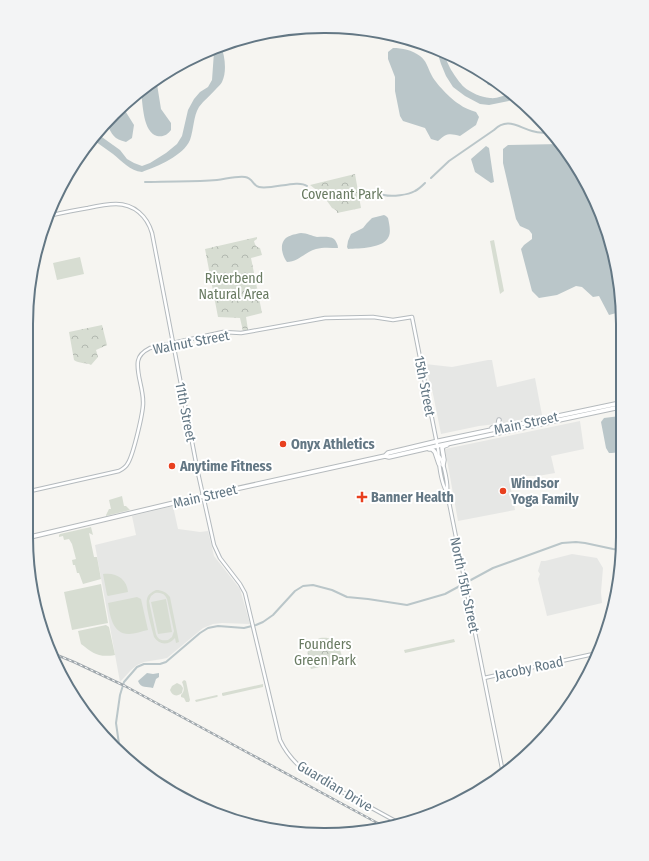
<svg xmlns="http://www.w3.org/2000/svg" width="649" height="861" viewBox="0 0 649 861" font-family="'Fira Sans Condensed',sans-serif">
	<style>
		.built { fill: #e6e7e5 }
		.grass { fill: #d7ddd2; fill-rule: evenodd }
		.park { fill: url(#park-crowns) }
		.water { fill: #bac6c9 }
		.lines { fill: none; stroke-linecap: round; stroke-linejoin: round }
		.canal { stroke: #bac6c9; stroke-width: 2 }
		.secondary-casing { stroke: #b4babe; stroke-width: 4.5 }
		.primary-casing { stroke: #b5babd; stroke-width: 5.5 }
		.secondary { stroke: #fff; stroke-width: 2.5 }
		.primary { stroke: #fff; stroke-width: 3.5 }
		.rail-casing { stroke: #a0a8ad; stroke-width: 2.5 }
		.rail { stroke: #fff; stroke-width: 1; stroke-dasharray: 3; stroke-linecap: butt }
		.poi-dot { fill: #e8401f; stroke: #fff; stroke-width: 1.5 }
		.labels { text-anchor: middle; stroke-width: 4; stroke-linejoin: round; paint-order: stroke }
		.park-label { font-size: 14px; fill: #697b62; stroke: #fff }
		.street-label { font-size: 14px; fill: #637784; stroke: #fff }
		.poi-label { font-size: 14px; font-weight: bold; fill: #637784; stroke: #fff; text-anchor: start }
		.rim { fill: none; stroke: #637784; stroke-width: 2 }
	</style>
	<defs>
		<pattern id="park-crowns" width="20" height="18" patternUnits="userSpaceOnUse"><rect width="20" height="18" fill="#d7ddd2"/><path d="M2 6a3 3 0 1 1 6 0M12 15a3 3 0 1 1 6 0" fill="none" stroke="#b2b8b0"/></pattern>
	</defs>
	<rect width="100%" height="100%" fill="#f6f5f1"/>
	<path class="built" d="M488,360H492L497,387L535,378L542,415L505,423L479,426L441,434L433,394L425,364L452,367Z
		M580,421L584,449L551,456L555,473L538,476H524L509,479L515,510L458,521L445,449Z
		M173,506L178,529L193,531L200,532L208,531L214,556L240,589L250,624L222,623L213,624L203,628L167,658L162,659L144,662L137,665L131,670L120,682L95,545L136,535L132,516Z
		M572,554L597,558L603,568L601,592L602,603L547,616L538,579L540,574L538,571L541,561H545Z"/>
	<path class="grass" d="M494,240L504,291L500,294L490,241Z
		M80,257L84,274L57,280L53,263Z
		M122,496L124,506H126L130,510L106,516V515L109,509H111L109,500Z
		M91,527L93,535L89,533L94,557H97L101,579L83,584L79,573H77L75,565H73L72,560L76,559L72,544L69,539L64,540L63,536L59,537V535L60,534Z
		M103,574C116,572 127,579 128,592L108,596L107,595Z
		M101,584L108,623L72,630L64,592Z
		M156,590C162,590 166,592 170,597L179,642L176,643L175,638C168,646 159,645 154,637C152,629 145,606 147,599C148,594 152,592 156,590ZM155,593C161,592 165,594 167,599L174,631L172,637L168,640C162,641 158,640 156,634L149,601L151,596Z
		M137,597L141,599L148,630C142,631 135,634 129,634C112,634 110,615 108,603Z
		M166,599L172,632L158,634L151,602Z
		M106,625L109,627L115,655C98,658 93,653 81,644L78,631Z
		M454,639L455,642L405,653L404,650Z
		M184,680L186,681L190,700L189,702H186L184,698L181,697V695C185,691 184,687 182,682Z
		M177,683L181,685L183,688L182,693C177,697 172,696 170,690L172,686Z
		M263,684V687L223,696L222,695V693Z
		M217,695L218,696L217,697L196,702L195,700Z"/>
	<path class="park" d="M355,174L361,208L337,213V211L334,209L332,208L323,195L310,185Z
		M257,237V239L254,241C255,245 256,247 260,248L262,255L251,258L262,313L246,317L248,330L243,331L240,318L218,317L205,249Z
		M102,325L107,345L96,350L98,357L91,365C86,362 79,364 74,360L69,332Z
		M320,638C337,636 340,647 343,661L342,662L311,669C306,656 305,644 320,638Z"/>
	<path class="water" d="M221,46C225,56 227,72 222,82C221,84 218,87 216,89C211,95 204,100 199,107C193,117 194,129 190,140C183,156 158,166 142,172C130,171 122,161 113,154C106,149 99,144 92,139L97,134L99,135L120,150L127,159L134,163L142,166L150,163L166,153L177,144L182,136L188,110L194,99L200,92L208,87L212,80L214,52L212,48Z
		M393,48C402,48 412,50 420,56C426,60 428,68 431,74C435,83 451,99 459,104C464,108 470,110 476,112L479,117L476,125L460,136C450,133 446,133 438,141L431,139L425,128L403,121L400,116L395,91V77L388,59V52Z
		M436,48L444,51C445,62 456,79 464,87C471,93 481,97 490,98C497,99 505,95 512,94L518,99L489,105L480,104L465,96L453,87L446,76L441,64Z
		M484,73L490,76L500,85L495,86L488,85L485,80Z
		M156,78L161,109L171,123V130C167,135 164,137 157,136C143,132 143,105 141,92Z
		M124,109L134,125L132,138L126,142C114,139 112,135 107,124Z
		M561,144L573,158L600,210L620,286V312L609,315L599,296L593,297L582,287L576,286L557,295L539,298L532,291L521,249L524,245L532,239V234L529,230L520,226L516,219L503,163V149L508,145Z
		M486,146L489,148L494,182L491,183L475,172L471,159Z
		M384,215L386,216L388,218C389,223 391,231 389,236C384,249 359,248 348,249L347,247L348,241L351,234L363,228L367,223L372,218Z
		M301,233C307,233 312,236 317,237C322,237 330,236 334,239C336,241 338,245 338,248C331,248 323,247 316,249C305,252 298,262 287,262C284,258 283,255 282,250C281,237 290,235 301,233Z
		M620,416V452L612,453H609L606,448L601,422L604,418Z
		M147,673L153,674L159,673V677L156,679L153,688C147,686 141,689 138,681Z"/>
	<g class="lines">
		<path class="canal" d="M431,178L449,161L494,130C507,117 518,127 532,131C538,133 545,133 551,132
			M145,182H150C172,181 195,182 217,180C226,179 236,176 245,177C253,178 253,186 259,187C272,190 298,179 307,186
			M363,193C371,188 376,193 384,195C392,197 408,195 415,191C419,189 422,186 425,183
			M120,751L116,723L120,695L124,682L137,667L144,664H160L166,662L200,633L208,628L218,626L244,628L256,625L263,622L273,615L295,591L303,586L313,585L332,590L347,597L368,599L407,605L445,594L493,568L562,543L576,542L585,543L613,549L620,550"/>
		<g class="secondary-casing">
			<path id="secondary" d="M48,216C61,213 75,210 88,208C97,206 107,204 116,204C134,204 147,216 152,233L198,473L214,545L220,558L240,584L245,593L280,740C286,753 295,763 306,772L399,823
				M439,456C444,462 448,484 447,491
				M26,492L119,471C123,469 126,467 128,463C133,455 144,411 143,401C143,388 136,373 138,361C139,355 144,351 150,348L223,332L241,333L247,332L325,318L373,317L393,320L412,317L438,449C439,453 438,458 439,462C440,471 442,485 447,492L503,773
				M484,678L598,653"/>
		</g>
		<g class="primary-casing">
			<path id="primary" d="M492,428L498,425L499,420
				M429,449H432L435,452L439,464
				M385,456L389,457L437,446L620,407
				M443,465L444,460L442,448L444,446L447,445
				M26,538L199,497L385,456L388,453L434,442L620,403"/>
		</g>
		<use href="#secondary" class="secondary"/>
		<use href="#primary" class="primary"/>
		<g class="rail-casing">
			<path id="rail" d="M52,653L74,662L125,686L383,826"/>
		</g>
		<use href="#rail" class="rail"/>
	</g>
	<g class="poi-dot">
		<circle cx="283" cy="444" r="4"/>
		<circle cx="172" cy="466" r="4"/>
		<circle cx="503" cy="491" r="4"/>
		<path d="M360 491h4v4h4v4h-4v4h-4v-4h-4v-4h4z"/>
	</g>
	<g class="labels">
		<g class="park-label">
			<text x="342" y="199">Covenant Park</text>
			<text x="234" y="283">Riverbend<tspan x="234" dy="16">Natural Area</tspan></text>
			<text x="325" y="649">Founders<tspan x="325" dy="16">Green Park</tspan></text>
		</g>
		<g class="street-label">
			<text transform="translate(191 342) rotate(-11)" y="5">Walnut Street</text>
			<text transform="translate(425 386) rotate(79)" y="5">15th Street</text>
			<text transform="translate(186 412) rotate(79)" y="5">11th Street</text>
			<text transform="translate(526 423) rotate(-12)" y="5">Main Street</text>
			<text transform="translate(205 496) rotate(-13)" y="5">Main Street</text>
			<text transform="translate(465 585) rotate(78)" y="5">North 15th Street</text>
			<text transform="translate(529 668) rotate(-12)" y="5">Jacoby Road</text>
			<text transform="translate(335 786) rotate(31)" y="5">Guardian Drive</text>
		</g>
		<g class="poi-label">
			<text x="291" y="449">Onyx Athletics</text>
			<text x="180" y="471">Anytime Fitness</text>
			<text x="511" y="488">Windsor<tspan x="511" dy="16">Yoga Family</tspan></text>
			<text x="371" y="502">Banner Health</text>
		</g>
	</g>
	<path d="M0 0H649V861H0ZM324 33H325A291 291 0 0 1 616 324V537A291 291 0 0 1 325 828H324A291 291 0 0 1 33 537V324A291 291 0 0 1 324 33Z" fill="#f3f4f5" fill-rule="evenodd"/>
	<path class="rim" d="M324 33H325A291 291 0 0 1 616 324V537A291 291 0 0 1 325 828H324A291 291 0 0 1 33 537V324A291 291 0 0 1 324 33Z"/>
</svg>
